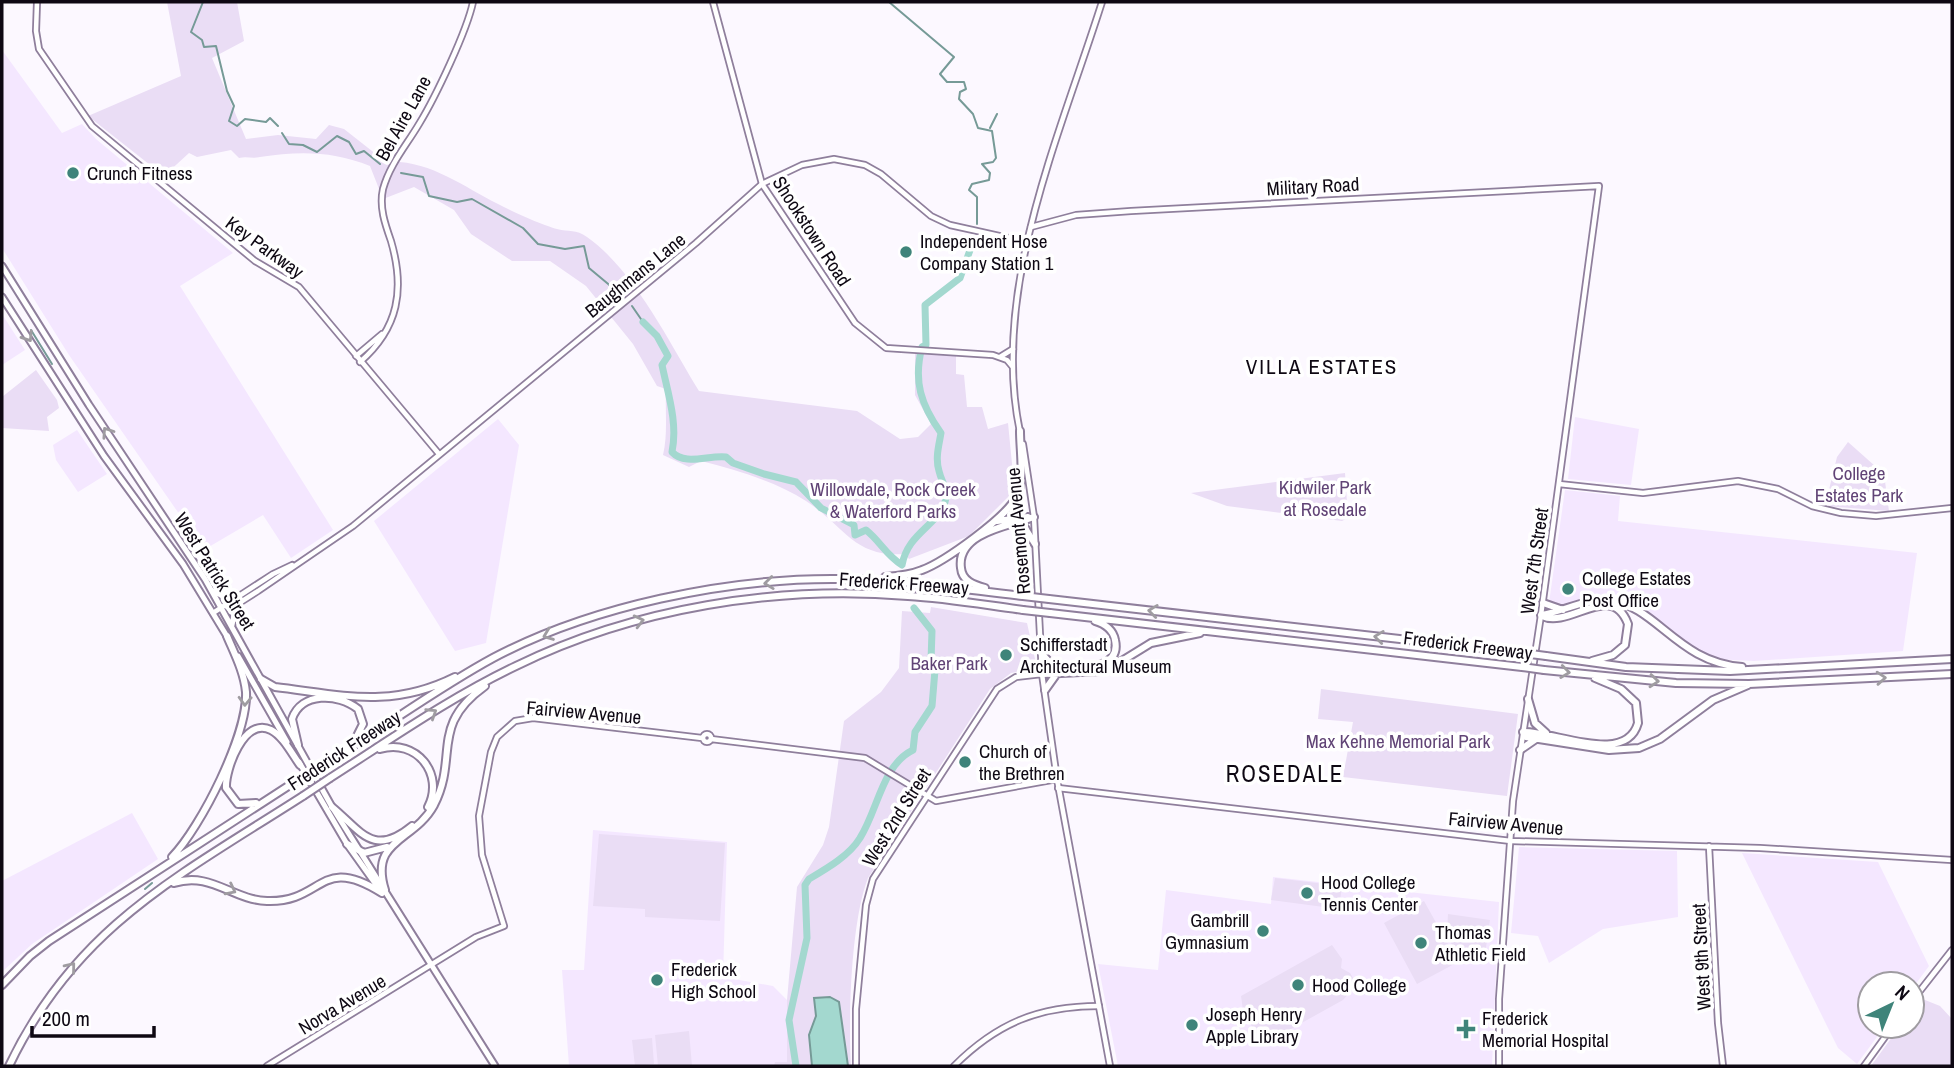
<svg xmlns="http://www.w3.org/2000/svg" width="1954" height="1068" viewBox="0 0 1954 1068" font-family="'Archivo Narrow',sans-serif">
	<style>
		.built { fill: #f4e7ff }
		.green { fill: #eaddf5 }
		.water { fill: #a3d8cf; stroke: #769a97; stroke-width: 2 }
		.lines { fill: none; stroke-linecap: round; stroke-linejoin: round }
		.stream { stroke: #769a97; stroke-width: 2 }
		.river { stroke: #a3d8cf; stroke-width: 7 }
		.tertiary-casing { stroke: #8f7f9c; stroke-width: 8 }
		.secondary-casing { stroke: #8f7f9c; stroke-width: 8 }
		.primary-casing { stroke: #8f7f9c; stroke-width: 9 }
		.motorway-casing { stroke: #8f7f9c; stroke-width: 10 }
		.tertiary { stroke: #fff; stroke-width: 4.5 }
		.secondary { stroke: #fff; stroke-width: 4.5 }
		.primary { stroke: #fff; stroke-width: 5 }
		.motorway { stroke: #fff; stroke-width: 6 }
		.motorway-bridge-casing { stroke: #8f7f9c; stroke-width: 10; stroke-linecap: butt }
		.motorway-bridge { stroke: #fff; stroke-width: 6 }
		.oneway { stroke: #9f9ca1 }
		.poi-dot { fill: #3f847a; stroke: #fff; stroke-width: 2.5 }
		.labels { text-anchor: middle; stroke-width: 7; stroke-linejoin: round; paint-order: stroke }
		.street-label { font-size: 19px; fill: #0e0813; stroke: #fff }
		.poi-label { font-size: 19px; fill: #0e0813; stroke: #fff; text-anchor: start }
		.park-label { font-size: 19px; fill: #614476; stroke: #fff }
		.neighbourhood-label { font-size: 21px; letter-spacing: 2px; fill: #0e0813; stroke: #fff }
		.quarter-label { font-size: 23px; letter-spacing: 2px; fill: #0e0813; stroke: #fff }
	</style>
	<rect width="100%" height="100%" fill="#fcf8ff"/>
	<path class="built" d="M2,50L62,133L82,124L96,139L233,253L180,286L333,530L291,558L263,515L207,548L184,521L69,355L2,248Z
		M2,314L25,350L2,365Z
		M1575,417L1639,429L1631,485L1568,479Z
		M498,419L519,445L486,643L455,651L374,521Z
		M77,430L107,474L78,492L56,460L53,445Z
		M1565,490L1620,496L1618,521L1917,553L1903,651L1754,661L1714,659L1685,644L1643,609L1620,599L1598,595L1559,607L1549,603Z
		M132,813L158,859L32,944L2,972V881Z
		M593,830L727,842L723,977L773,986L787,1000V1066H569L562,970H584Z
		M1519,847L1677,851L1678,917L1603,929L1549,963L1538,936L1511,933Z
		M1742,853L1878,862L1929,966L1912,989V984H1870V1026H1885L1857,1064L1838,1048L1828,1028Z
		M1273,877L1499,902L1492,1066H1118L1098,964L1158,970L1166,890L1271,904Z"/>
	<path class="green" d="M167,2H237L244,41L212,58L246,139L278,135L316,139L329,125L344,129L386,162C428,159 462,186 498,204C511,211 544,226 557,229C569,232 576,229 587,237C634,270 669,342 699,391L857,411L900,439L918,437L931,424L915,395V353L918,350L956,356V374L964,375L967,407H982L988,429L1008,423L1014,484L1009,496L969,536L909,559L905,554C853,558 844,525 806,501C775,481 736,470 701,461L689,467L663,455C668,435 665,411 666,389L657,386L633,344L586,286L550,261H512L471,234L454,210L414,187L383,199L370,166C333,151 299,151 260,157C252,159 247,156 239,158L231,150L197,157L189,153L164,176L88,116L181,76Z
		M36,370L57,400L59,408L47,417L49,431L2,428V397Z
		M1848,442L1884,474L1889,511L1825,506L1837,457Z
		M1345,473L1348,518L1342,521L1227,506L1191,493Z
		M931,607L1027,623L1037,668L1011,673L990,689L868,878C851,921 848,1020 851,1066H774L775,1062H787V1000L797,887L823,845L829,827L844,721L881,692L899,668L902,611L930,613Z
		M1321,689L1518,714L1507,796L1343,777L1353,722L1318,719Z
		M599,834L725,843L720,921L645,917V909L593,906Z
		M1275,878L1342,886L1339,909L1271,900Z
		M1424,901L1458,962L1417,984L1384,923Z
		M1448,914L1490,920L1484,961C1452,956 1446,944 1448,914Z
		M1332,945L1342,959L1341,968L1350,973L1357,984L1343,1000L1262,1045L1243,1010L1241,996Z
		M1920,998L1940,1006L1952,1019V1066H1871L1900,1026H1912V1010Z
		M689,1031L692,1066H658L655,1035Z
		M652,1038L654,1064L635,1066L632,1040Z"/>
	<path class="water" d="M830,997L839,1002L848,1066H812L809,1035L816,1016L814,998Z"/>
	<g class="lines">
		<path class="stream" d="M203,2L191,32L202,40L204,47L216,46L227,91L234,106L229,121L237,126L245,119L266,122L270,118L278,126
			M889,2L954,57L940,74L947,82H964L966,89L960,92L959,99L973,114L978,128L992,131L996,158L993,162L982,164L990,173L989,180L972,184L969,190L977,197V224
			M990,128L997,114
			M282,133L289,144L303,145L317,152L337,136L349,142L356,154L364,151L380,164
			M401,173L423,177L429,196L457,202L472,199L523,228L538,244L565,249L584,246L589,268L619,293
			M632,306L643,322
			M31,330L52,364
			M145,889L152,883"/>
		<path class="river" d="M643,322L657,336L668,356L662,365C668,394 678,423 672,452C685,466 708,455 726,457L733,463L764,474L796,482L821,508L854,525L855,535L866,530C880,541 886,555 902,565C908,533 936,527 945,502C949,489 942,484 939,471C935,458 939,445 941,433C921,405 913,381 922,347L926,345L925,305L960,278L974,239
			M796,1066L789,1020L807,938L805,885L809,879C826,869 849,856 860,838C878,810 882,765 913,750L915,732L932,706L935,670L931,661L932,631L914,608"/>
		<g class="tertiary-casing">
			<path id="tertiary" d="M37,2L36,31L39,49L92,126L255,261L299,287L439,454
				M713,2L762,184L855,323L886,348L993,355L1007,360L1012,366
				M1031,227L1076,215L1131,211L1599,186L1541,615
				M356,356L382,334
				M1000,357L1013,349
				M360,362C399,328 405,289 391,241C385,224 379,207 383,189C390,164 406,146 419,124C435,98 467,31 473,2
				M1559,484L1643,493L1738,481L1778,489L1812,506L1841,513L1876,516L1952,508
				M703 738a4 4 0 1 1 8 0a4 4 0 1 1-8 0Z
				M711,739L865,758L936,801L1057,779
				M1058,788L1511,841L1760,848L1952,860
				M1709,846L1718,1023L1723,1066
				M267,1066L476,937L504,926L482,855L479,816L491,752L497,737L515,721L533,718L702,738
				M856,1066V1009L866,905L873,879L997,689L1016,677L1042,674
				M954,1066C997,1023 1039,1006 1099,1006"/>
		</g>
		<g class="secondary-casing">
			<path id="secondary" d="M1020,432C990,290 1060,135 1102,2
				M1023,444L1034,517L1042,674L1057,779L1110,1066
				M227,607L236,605L258,591L353,526L696,243L762,184L802,165L834,159L865,165L881,174L931,216L950,225L1027,242
				M213,613L273,574L292,565
				M1912,1001L1952,950
				M1499,1066V999L1513,801L1541,615
				M1864,1066L1893,1026"/>
		</g>
		<g class="primary-casing">
			<path id="primary" d="M2,266L89,405L205,579L332,807L495,1066
				M2,297L104,456L183,564L228,638
				M214,591L226,598H236
				M232,625L236,605
				M238,656L287,742
				M299,762L347,844L382,893"/>
		</g>
		<g class="motorway-casing">
			<path id="motorway" d="M997,521L1028,517
				M1013,522L1025,528L1035,544
				M885,577C898,576 910,575 922,570C944,562 1007,517 1017,496C1025,477 1020,451 1020,431
				M985,588C974,585 962,581 961,568C956,532 1012,525 1034,517
				M1049,599L1523,653
				M1543,603L1563,610
				M1050,613L1522,667
				M1541,615C1562,612 1587,598 1609,600C1657,606 1677,662 1742,667
				M1542,616C1570,629 1611,580 1628,624L1625,645L1613,655L1592,661
				M1042,654L1051,664L1063,669
				M1546,656L1626,667L1730,671L1952,659
				M1544,670L1676,683L1749,684L1952,674
				M1058,671C1077,668 1122,671 1115,640C1113,629 1105,624 1095,621
				M1042,674L1100,671L1112,667L1151,643L1200,633
				M261,679L275,687C343,695 391,709 455,677
				M1045,690L1055,676
				M1528,699L1535,723L1546,733
				M1523,732L1526,737L1609,750L1639,748L1660,739L1713,700L1748,685
				M1523,732C1554,731 1626,766 1638,723L1636,703L1621,689L1595,678
				M298,745L292,719C301,692 338,693 358,709L363,724L353,744
				M380,749C416,738 445,774 428,807
				M1520,750L1536,739
				M322,765C380,731 434,690 493,658C591,606 727,578 838,579C900,579 961,589 1023,596
				M330,778C391,739 451,697 516,666C634,608 777,585 908,596C946,598 985,605 1023,610
				M256,803L238,804L226,788C225,770 244,716 271,730C283,736 292,754 300,765
				M332,807C361,831 373,858 412,826
				M347,844L364,853L387,847
				M172,857C201,827 248,734 246,692C244,672 235,655 227,636
				M174,883C210,871 233,900 267,901C324,903 319,853 382,893
				M385,890C369,839 414,842 434,805C459,756 429,726 485,686
				M2,985L30,956L49,941L296,781
				M9,1066C75,927 180,875 303,796"/>
		</g>
		<use href="#tertiary" class="tertiary"/>
		<use href="#secondary" class="secondary"/>
		<use href="#primary" class="primary"/>
		<use href="#motorway" class="motorway"/>
		<g class="motorway-bridge-casing">
			<path id="motorway-bridge" d="M1023,596L1049,599
				M1023,610L1050,613
				M1523,653L1546,656
				M1522,667L1544,670
				M296,781L322,765
				M303,796L330,778"/>
		</g>
		<use href="#motorway-bridge" class="motorway-bridge"/>
	</g>
	<defs><path id="oneway-chevron" d="M-2-3.5L2.5 0L-2 3.5" fill="none" stroke-width="1.6" stroke-linecap="round" stroke-linejoin="round" transform="scale(1.75)"/></defs>
	<g class="oneway">
		<use href="#oneway-chevron" transform="translate(28 337) rotate(57)"/>
		<use href="#oneway-chevron" transform="translate(107 432) rotate(-124)"/>
		<use href="#oneway-chevron" transform="translate(769 583) rotate(173)"/>
		<use href="#oneway-chevron" transform="translate(1153 611) rotate(-173)"/>
		<use href="#oneway-chevron" transform="translate(639 621) rotate(-14)"/>
		<use href="#oneway-chevron" transform="translate(548 635) rotate(159)"/>
		<use href="#oneway-chevron" transform="translate(1379 637) rotate(-173)"/>
		<use href="#oneway-chevron" transform="translate(1565 672) rotate(7)"/>
		<use href="#oneway-chevron" transform="translate(1881 678) rotate(-4)"/>
		<use href="#oneway-chevron" transform="translate(1654 681) rotate(5)"/>
		<use href="#oneway-chevron" transform="translate(245 701) rotate(92)"/>
		<use href="#oneway-chevron" transform="translate(432 713) rotate(-33)"/>
		<use href="#oneway-chevron" transform="translate(231 890) rotate(27)"/>
		<use href="#oneway-chevron" transform="translate(71 967) rotate(-51)"/>
	</g>
	<g class="poi-dot">
		<circle cx="73" cy="173" r="7"/>
		<circle cx="906" cy="252" r="7"/>
		<circle cx="1568" cy="589" r="7"/>
		<circle cx="1006" cy="655" r="7"/>
		<circle cx="965" cy="762" r="7"/>
		<circle cx="1307" cy="893" r="7"/>
		<circle cx="1263" cy="931" r="7"/>
		<circle cx="1421" cy="943" r="7"/>
		<circle cx="657" cy="980" r="7"/>
		<circle cx="1298" cy="985" r="7"/>
		<circle cx="1192" cy="1025" r="7"/>
		<path d="M1462.5 1018.5h7v7h7v7h-7v7h-7v-7h-7v-7h7z"/>
	</g>
	<g class="labels">
		<g class="street-label">
			<text transform="translate(403 118) rotate(-61)" y="7">Bel Aire Lane</text>
			<text transform="translate(1313 186) rotate(-3)" y="7">Military Road</text>
			<text transform="translate(812 231) rotate(57)" y="7">Shookstown Road</text>
			<text transform="translate(265 247) rotate(36)" y="7">Key Parkway</text>
			<text transform="translate(635 275) rotate(-39)" y="7">Baughmans Lane</text>
			<text transform="translate(1018 531) rotate(-95)" y="7">Rosemont Avenue</text>
			<text transform="translate(1534 561) rotate(-82)" y="7">West 7th Street</text>
			<text transform="translate(215 571) rotate(58)" y="7">West Patrick Street</text>
			<text transform="translate(904 583) rotate(4)" y="7">Frederick Freeway</text>
			<text transform="translate(1468 645) rotate(7)" y="7">Frederick Freeway</text>
			<text transform="translate(584 712) rotate(5)" y="7">Fairview Avenue</text>
			<text transform="translate(344 750) rotate(-33)" y="7">Frederick Freeway</text>
			<text transform="translate(896 817) rotate(-58)" y="7">West 2nd Street</text>
			<text transform="translate(1506 823) rotate(5)" y="7">Fairview Avenue</text>
			<text transform="translate(1701 957) rotate(-93)" y="7">West 9th Street</text>
			<text transform="translate(342 1004) rotate(-31)" y="7">Norva Avenue</text>
		</g>
		<g class="poi-label">
			<text x="87" y="180">Crunch Fitness</text>
			<text x="920" y="248">Independent Hose<tspan x="920" dy="22">Company Station 1</tspan></text>
			<text x="1582" y="585">College Estates<tspan x="1582" dy="22">Post Office</tspan></text>
			<text x="1020" y="651">Schifferstadt<tspan x="1020" dy="22">Architectural Museum</tspan></text>
			<text x="979" y="758">Church of<tspan x="979" dy="22">the Brethren</tspan></text>
			<text x="1321" y="889">Hood College<tspan x="1321" dy="22">Tennis Center</tspan></text>
			<text x="1249" y="927" text-anchor="end">Gambrill<tspan x="1249" dy="22">Gymnasium</tspan></text>
			<text x="1435" y="939">Thomas<tspan x="1435" dy="22">Athletic Field</tspan></text>
			<text x="671" y="976">Frederick<tspan x="671" dy="22">High School</tspan></text>
			<text x="1312" y="992">Hood College</text>
			<text x="1206" y="1021">Joseph Henry<tspan x="1206" dy="22">Apple Library</tspan></text>
			<text x="1482" y="1025">Frederick<tspan x="1482" dy="22">Memorial Hospital</tspan></text>
		</g>
		<g class="park-label">
			<text x="1859" y="480">College<tspan x="1859" dy="22">Estates Park</tspan></text>
			<text x="1325" y="494">Kidwiler Park<tspan x="1325" dy="22">at Rosedale</tspan></text>
			<text x="893" y="496">Willowdale, Rock Creek<tspan x="893" dy="22">&amp; Waterford Parks</tspan></text>
			<text x="949" y="670">Baker Park</text>
			<text x="1398" y="748">Max Kehne Memorial Park</text>
		</g>
		<g class="neighbourhood-label">
			<text x="1322" y="374">VILLA ESTATES</text>
		</g>
		<g class="quarter-label">
			<text x="1285" y="782">ROSEDALE</text>
		</g>
	</g>
	<rect width="1954" height="1068" fill="none" stroke="#0e0813" stroke-width="7"/>
	<g transform="translate(1891 1005) rotate(43)"><circle r="33" fill="#ffffff" stroke="#9f9ca1" stroke-width="2"/>
	<path d="M0-5L12 26L0 18L-12 26Z" fill="#3f847a"/>
	<text y="-10" font-size="19" font-weight="bold" text-anchor="middle" fill="#0e0813">N</text>
	</g>
	<path d="M32 1026v10h122v-10" fill="none" stroke="#0e0813" stroke-width="3.5"/>
	<text x="42" y="1026" font-size="21" fill="#0e0813" stroke="#ffffff" stroke-width="5" paint-order="stroke">200 m</text>
</svg>
